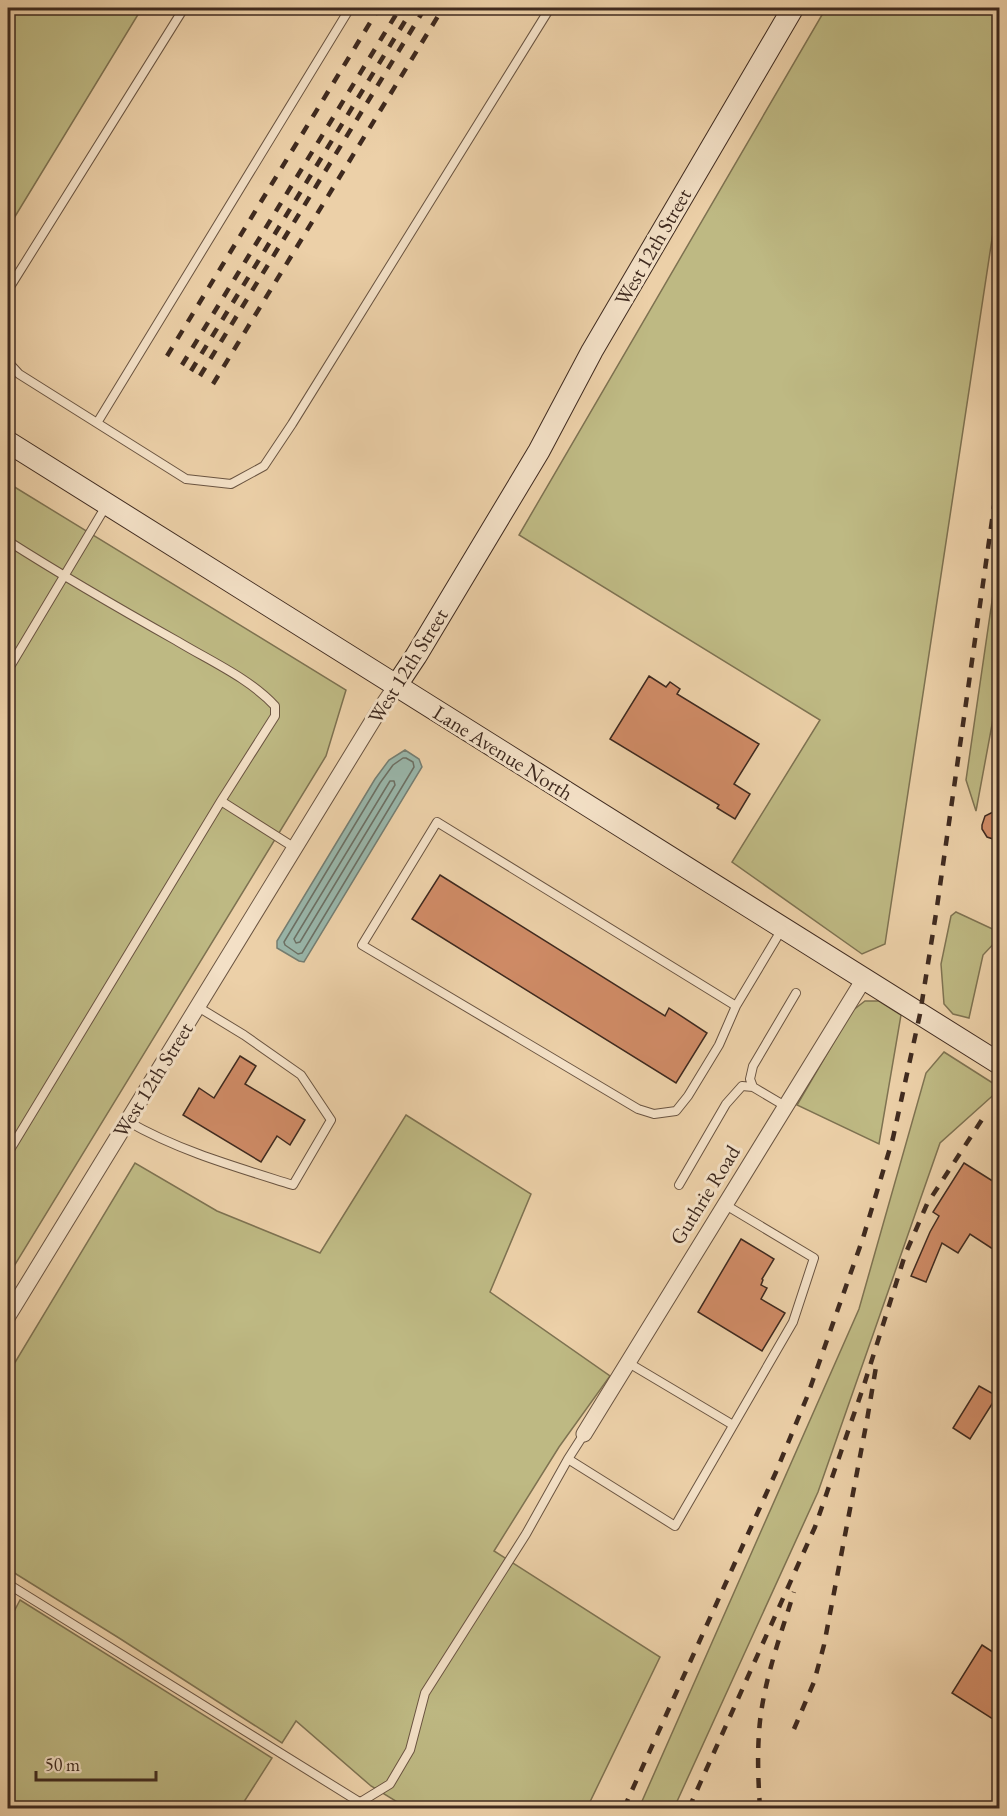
<svg xmlns="http://www.w3.org/2000/svg" width="1007" height="1816" viewBox="0 0 1007 1816" font-family="'EB Garamond',serif">
	<style>
		.green { fill: #beb983; stroke: #7e7251; stroke-width: 1.5 }
		.water { fill: #99b6aa; stroke: #757e72; stroke-width: 1.5 }
		.lines { fill: none; stroke-linecap: round; stroke-linejoin: round }
		.shore { stroke: #6c7064; stroke-width: 1.5 }
		.building { fill: #cf8b66; stroke: #3f2a1f; stroke-width: 1.5 }
		.lane-casing { stroke: #6a5441; stroke-width: 10 }
		.street-casing { stroke: #6a5441; stroke-width: 17 }
		.secondary-casing { stroke: #3f2a1f; stroke-width: 23 }
		.lane { stroke: #f3e0c6; stroke-width: 8 }
		.street { stroke: #f3e0c6; stroke-width: 15 }
		.secondary { stroke: #f3e0c6; stroke-width: 21 }
		.rail { stroke: #3f2a1f; stroke-width: 4.5; stroke-dasharray: 10 10; stroke-linecap: butt }
		.labels { text-anchor: middle; stroke-width: 6; stroke-linejoin: round; paint-order: stroke }
		.street-label { font-size: 21px; fill: #3f2a1f; stroke: #f3e0c6 }
	</style>
	<rect width="100%" height="100%" fill="#ecd0a8"/>
	<filter id="stains"><feTurbulence type="fractalNoise" baseFrequency=".00333" numOctaves="4"/><feColorMatrix values="0 0 0 0 .2 0 0 0 0 .09 0 0 0 0 .02 0 0 0 .5 -.17"/></filter>
	<radialGradient id="worn" r=".72"><stop offset=".6" stop-color="#630" stop-opacity="0"/><stop offset="1" stop-color="#630" stop-opacity=".3"/></radialGradient>
	<path class="green" d="M8,8H142L8,228Z
		M826,8H1000L999,193L885,944L862,954L732,862L820,720L519,535Z
		M8,483L346,690L326,756L8,1276Z
		M999,553V687L976,811L966,780Z
		M956,912L999,932V938L983,955L969,1018L953,1014L944,1004L941,964L951,916Z
		M865,1001H879L901,1015L879,1144L797,1105L852,1011Z
		M944,1052L999,1087V1090L940,1143L818,1492L674,1808H639L859,1309L926,1073Z
		M406,1115L531,1194L490,1292L610,1376L559,1447L494,1551L660,1657L587,1808H407L371,1786L296,1721L282,1743L119,1638L8,1569V1374L135,1163L217,1211L320,1253Z
		M20,1600L272,1758L240,1808H8V1623Z"/>
	<path class="water" d="M405,750L419,759L422,767L304,962L299,961L277,948V941L375,779L389,760Z"/>
	<g class="lines">
		<path class="shore" d="M403,758H406L413,762L414,767L302,953L298,954L285,945L284,942L380,783L393,765Z
			M390,781H394L395,785L300,942L296,943L294,939Z"/>
	</g>
	<path class="building" d="M649,676L666,687L670,682L680,689L677,694L759,744L734,784L750,794L735,819L717,808L719,805L610,739Z
		M999,809V841L987,837L982,829V825L985,816Z
		M440,875L665,1016L669,1008L707,1033L676,1083L412,919Z
		M240,1056L256,1066L245,1084L305,1120L290,1145L277,1136L261,1162L183,1115L199,1088L214,1098Z
		M964,1163L999,1185V1253L970,1234L958,1253L942,1243L926,1282L911,1276L930,1232L939,1216L933,1212Z
		M741,1239L774,1259L762,1279L763,1280L761,1285L767,1288L761,1299L785,1313L762,1351L698,1312Z
		M979,1386L997,1396L970,1439L953,1428Z
		M982,1645L999,1656V1723L952,1693Z"/>
	<g class="lines">
		<g class="lane-casing">
			<path id="lane" d="M8,290L184,8
				M8,362L19,374L186,479L231,484L264,466L292,424L550,8
				M97,423L350,8
				M8,541C63,576 120,609 177,641C210,661 249,678 275,706V716L221,801L8,1153
				M8,670L106,506
				M221,801L295,848
				M736,1006L437,822L362,945L638,1109L654,1114L676,1111L688,1096L719,1045L736,1006L782,929
				M990,1056L1000,1043
				M785,1106L753,1087L750,1079L753,1066L796,993
				M127,1121C179,1151 236,1167 293,1185L331,1120L301,1075L244,1035L198,1007
				M679,1185L726,1104L742,1086L753,1087
				M627,1362L733,1425
				M584,1434L568,1459L675,1526L793,1322L814,1258L724,1204
				M8,1584L369,1808
				M359,1803L390,1784L410,1750L425,1693L526,1534L568,1459"/>
		</g>
		<g class="street-casing">
			<path id="street" d="M8,1316L378,712L396,686
				M584,1434L864,979"/>
		</g>
		<g class="secondary-casing">
			<path id="secondary" d="M8,442L1000,1064
				M396,686L416,656L539,451L592,351L793,8"/>
		</g>
		<use href="#lane" class="lane"/>
		<use href="#street" class="street"/>
		<use href="#secondary" class="secondary"/>
		<path class="rail" d="M167,356L379,8
			M182,365L400,8
			M191,371L413,8
			M200,376L425,8
			M213,384L443,8
			M794,1729L814,1682L824,1645L867,1420L876,1367
			M624,1808L776,1472L807,1397L863,1238L893,1138L920,1014L937,907L1000,464
			M689,1808L815,1527L864,1385L905,1255L927,1204L983,1118
			M760,1808C758,1779 757,1750 760,1721C765,1677 781,1634 794,1592"/>
	</g>
	<g class="labels">
		<g class="street-label">
			<text transform="translate(653 247) rotate(-60)" y="7">West 12th Street</text>
			<text transform="translate(408 666) rotate(-58)" y="7">West 12th Street</text>
			<text transform="translate(503 753) rotate(32)" y="7">Lane Avenue North</text>
			<text transform="translate(153 1080) rotate(-58)" y="7">West 12th Street</text>
			<text transform="translate(705 1195) rotate(-58)" y="7">Guthrie Road</text>
		</g>
	</g>
	<rect width="1007" height="1816" fill="none" stroke="#ecd0a8" stroke-width="30"/>
	<rect x="9" y="9" width="989" height="1798" fill="none" stroke="#3f2a1f" stroke-width="3"/>
	<rect x="15" y="15" width="977" height="1786" fill="none" stroke="#3f2a1f" stroke-width="1.5"/>
	<path d="M36 1771v9h120v-9" fill="none" stroke="#3f2a1f" stroke-width="3"/>
	<text x="45" y="1771" font-size="18" fill="#3f2a1f" stroke="#f3e0c6" stroke-width="4.5" paint-order="stroke">50 m</text>
	<rect width="100%" height="100%" filter="url(#stains)"/>
	<rect width="100%" height="100%" fill="url(#worn)"/>
</svg>
